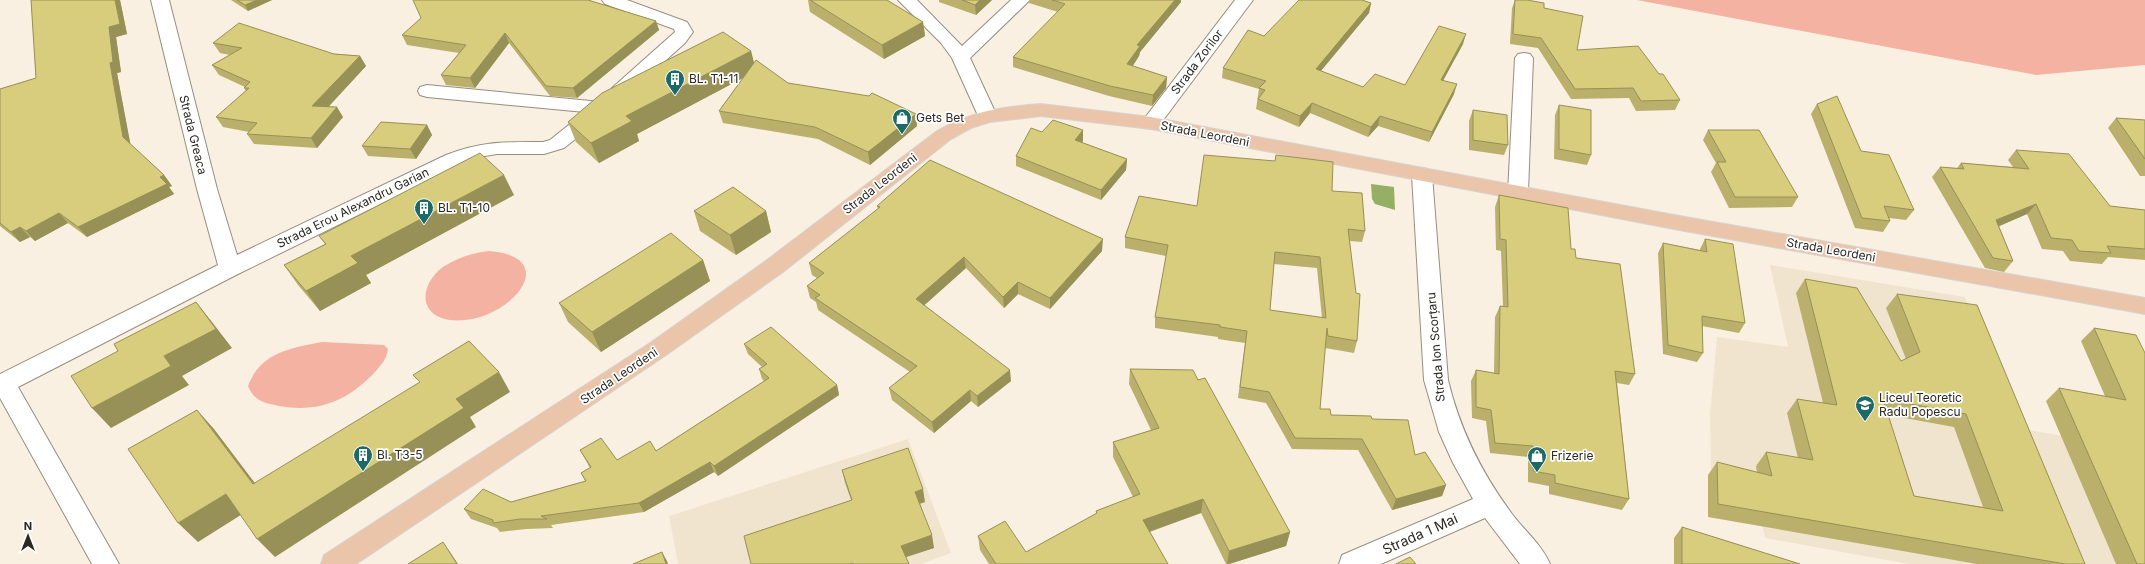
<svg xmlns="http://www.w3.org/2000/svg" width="2145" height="564" viewBox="0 0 2145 564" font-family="Inter,sans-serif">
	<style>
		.built { fill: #f1e4cf }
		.green { fill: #f4b2a2 }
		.water { fill: #95af65 }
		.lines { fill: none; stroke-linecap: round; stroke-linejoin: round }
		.minor-casing { stroke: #968e81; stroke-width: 2 }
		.major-casing { stroke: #d5d4d3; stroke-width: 2 }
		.minor { fill: #fff; fill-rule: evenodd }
		.major { fill: #ebc5aa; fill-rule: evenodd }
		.wall { fill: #bab06b; fill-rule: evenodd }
		.shaded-wall { fill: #979057 }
		.building { fill: #d8cd7c; stroke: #979057; fill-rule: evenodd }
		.labels { text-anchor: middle; stroke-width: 3.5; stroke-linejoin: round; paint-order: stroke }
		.street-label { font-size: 12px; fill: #2b2722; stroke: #fff }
		.poi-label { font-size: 12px; fill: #2b2722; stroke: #fff; text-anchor: start }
		.near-street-label { font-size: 14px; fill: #2b2722; stroke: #fff }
	</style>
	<rect width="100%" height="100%" fill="#f9f0e1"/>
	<path class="built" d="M1770,265L1965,297L2022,429L2145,449V564H1908L1765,538L1752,479L1711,471L1710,414L1717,337L1788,347Z
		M908,439L951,553L921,564H678L669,516Z"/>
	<path class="green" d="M1637,0H2145V65L2036,75Z
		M489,251C567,257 506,327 450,320C416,315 421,283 443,267C457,258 472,253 489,251Z
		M322,342L384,345L388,349C387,359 381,365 375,372C348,401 318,413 279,406C264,403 254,401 248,386C260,353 290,348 322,342Z"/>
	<path class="water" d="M1371,184L1394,187L1395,210L1375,204L1372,199Z"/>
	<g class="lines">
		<g class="minor-casing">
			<path id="minor" d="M151,0H169L217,189L237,255L446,155C483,141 504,142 543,142L550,140L585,112L427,97L420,95L418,91L420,87L427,85L601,102L608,104L610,108L608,112L604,113L602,118L564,148L544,154H497L479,157L460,165L238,274L18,387L119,564H92L0,398V374L218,265L197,189Z
				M602,0H627L687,22L693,32L685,43L626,96L619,98L612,96L610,92L612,88L675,32L674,29L605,4Z
				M898,0H917L962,46L1011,0H1030L970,58L997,116L994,120L987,122L980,120L952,58L941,43Z
				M1235,0H1253L1158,127L1151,129L1144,127L1141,123L1144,119Z
				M1524,53L1530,54L1533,58L1528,192L1525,197L1518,199L1511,197L1508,192L1515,58L1518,54Z
				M1422,168L1429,170L1432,175L1448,380C1460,430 1481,472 1512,514C1524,530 1542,545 1550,564H1520L1485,518L1381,564H1339L1342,555L1473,499L1453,463L1439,432L1424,380L1412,175L1415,170Z"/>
		</g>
		<g class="major-casing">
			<path id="major" d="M1041,104L1151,117L1674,215L2145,298V314L1674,229L1151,129L1041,116L990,122L971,128L951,139L783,272L666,355L356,564H321L324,555L650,343L767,260L937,131C972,111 1002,107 1041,104Z"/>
		</g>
		<use href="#minor" class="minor"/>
		<use href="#major" class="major"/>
	</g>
	<path class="wall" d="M31,0H120L127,34L116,37L121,72L117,73L130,144L164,175L172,186L169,187L174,194L87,237L68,223L35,241L30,237L20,242L0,226V89L36,78Z
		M231,0H272L248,11Z
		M808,0H887L923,22L925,36L884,59L810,12Z
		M939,0H992L976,15L939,2Z
		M1029,0H1181V2L1140,52L1139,56L1133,66L1167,77L1166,88L1152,106L1109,96L1013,67V57L1058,12L1029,3Z
		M1515,0H1527L1544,8L1577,50L1659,74L1680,100L1675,110L1636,111L1629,98L1571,99L1538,48L1510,44L1512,8Z
		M590,1L656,21L659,30L577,98L550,96L509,43L475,88L446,85L441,75L459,53L407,45L402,35Z
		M1371,3L1369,13L1321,71L1363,87L1405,85L1463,44L1443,80L1454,94L1429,142L1378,126L1368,137L1310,113L1299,127L1256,109L1259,89L1222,78L1223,68Z
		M213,43L360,56L366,66L328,107L343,117L317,148L254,144L247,134L249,132L223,127L216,117L246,91L244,88L245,87L219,75L212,65L230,55L220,53Z
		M751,51L754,63L788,83L916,114L917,126L870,165L818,139L723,123L719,111L743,78L637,134L639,141L599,163L576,142L568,122Z
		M1817,104L1914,210L1906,220L1889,218L1890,221L1883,232L1855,228L1811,114Z
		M1559,105L1591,155L1587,165L1554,159L1555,115Z
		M1473,110L1508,145L1504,155L1469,150V121Z
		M2116,118L2145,120V176H2140L2108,128Z
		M427,125L432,135L416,159L368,156L362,146Z
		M1083,130V141L1081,142L1127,159L1126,170L1101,200L1016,166V156L1042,132Z
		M1708,130L1798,197L1792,207L1729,208L1711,172L1716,163L1703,140Z
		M2016,150L2110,206L2145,210V260L2108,257L2102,264L2070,261L2063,251L2042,249L2027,214L1999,226L2013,261L2004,272L1985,268L1932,177L1940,167L1957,168L1961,163L2013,167L2008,160Z
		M1276,155L1332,191L1365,231L1362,242L1350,241L1357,341L1354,353L1325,348L1320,409L1331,415L1372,419L1415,455L1446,485L1442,496L1392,510L1358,450L1292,449L1266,403L1238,398L1245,343L1218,339V337L1155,328V317L1166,256L1125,248V237L1197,206L1275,161ZM1274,264L1317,268L1322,318L1270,310Z
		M514,195L366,275L371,283L320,311L298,285L284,265L325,244L319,236Z
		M1499,195L1571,249L1635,374L1629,385L1617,383L1629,499L1622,510L1549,494V486L1528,482V457L1490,453L1486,421L1472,418L1471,381L1476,370L1494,373L1495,317L1500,306H1503L1501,251L1496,250L1495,207Z
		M877,206L1102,251L1050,309L1018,294L1004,308L966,268L924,305L1011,381L978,407L971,401L934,433L892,400L889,388L910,372L818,310L816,302L810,298L807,286L817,278L812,275L809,263L878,209Z
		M694,211H766L771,232L736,255L700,231Z
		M1705,239L1745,323L1739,333L1702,326L1703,353L1697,362L1663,354L1658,253L1663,243L1700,250V249Z
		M703,260L710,281L601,352L568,322L559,303Z
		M1805,279L1901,361L1906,359L1886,308L1897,294L2085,564H1977L1708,517V475L1717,462L1757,472L1756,466L1766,452L1798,458L1787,413L1797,399L1823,403L1796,293ZM1888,415L1954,427L1983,507L1914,496Z
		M2094,328L2136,335L2145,564H2116L2046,401L2059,388L2105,396L2081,341Z
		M744,344L837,385L839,395L718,476L714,472L644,512L551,525L553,528L526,529L500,532L497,528L471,519L464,509L511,502L585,481L581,473L590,468L580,450L617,460L656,451L764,381L762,379L759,369L762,367L748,354Z
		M1130,369L1198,380L1290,532L1286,546L1229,564H1226L1201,513L1150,532L1168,564H989L980,550L978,536L1026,552L1096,514V511L1133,497L1113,457V442L1151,430L1129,384Z
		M842,470L925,502L920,504L934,548L906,557L851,500L845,483Z
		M1682,527L1800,564H1674V538Z"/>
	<path class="shaded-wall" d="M115,0H120L127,34L116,37L121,72L117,73L131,147L123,137L110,63L109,27Z
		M257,0H272L248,11L245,5Z
		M980,0H992L976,15L975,5Z
		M1175,0H1181V2L1140,52L1139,56L1127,74V64L1137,45Z
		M1371,3L1369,13L1314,79L1316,69Z
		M656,21L659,30L577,98L573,88Z
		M923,22L925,36L884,59L882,45Z
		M505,33L509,43L475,88L470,78Z
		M1466,34L1463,44L1438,90L1441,80Z
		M751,51L756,71L637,134L639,141L599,163L591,143L626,116Z
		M360,56L366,66L319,117L312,106Z
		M1167,77L1166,88L1152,106L1153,95Z
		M1457,84L1454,94L1429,142L1432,132Z
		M1312,103L1310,113L1299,127L1300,116Z
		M337,107L343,117L317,148L311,138Z
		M916,114L917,126L870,165L868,152Z
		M1380,116L1378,126L1368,137L1371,127Z
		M427,125L432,135L416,159L410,149Z
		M1083,130V141L1075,150V140Z
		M1127,159L1126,170L1101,200V190Z
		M164,175L172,186L169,187L174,194L87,237L78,227Z
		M504,175L514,195L366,275L371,283L320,311L306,291L351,256Z
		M2036,204L2027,214L1988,231L1996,220Z
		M766,211L771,232L736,255L730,235Z
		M59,213L68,223L35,241L26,231Z
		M20,227L30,237L20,242L11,232Z
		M1103,239L1102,251L1050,309V298Z
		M964,257L966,268L918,311L916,299Z
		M703,260L710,281L601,352L592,332Z
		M1018,282V294L1004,308L1003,297Z
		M196,302L212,322L232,348L182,376L189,385L111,428L92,408L164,356Z
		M1010,370L1011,381L978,407L977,396Z
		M499,372L510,392L470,417L476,427L275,557L257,539L456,399Z
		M837,385L839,395L718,476L714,466Z
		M970,390L971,401L934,433L932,422Z
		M197,410L214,429L270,503L253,484Z
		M710,462L714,472L644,512L639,503Z
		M1446,485L1442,496L1392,510L1396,499Z
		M923,489L925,502L917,504L915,492Z
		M226,494L244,513L198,542L178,523Z
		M1203,499L1201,513L1142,534L1143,520Z
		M1290,532L1286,546L1229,564H1227L1229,551Z
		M932,535L934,548L903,558L901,546Z
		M443,542L450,552L458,564H457Z
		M662,552L667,561L668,564H666Z"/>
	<path class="building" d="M31,0H115L120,24L109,27L113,62L110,63L123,137L164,175L160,177L167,184L78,227L59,213L26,231L20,227L11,232L0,223V89L36,78Z
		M237,0H257L245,5Z
		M413,0H588L656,21L573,88L546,86L505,33L470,78L441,75L466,45L402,35L421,18Z
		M810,0H887L923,22L882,45Z
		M962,0H980L975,5Z
		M1052,0H1175L1137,45L1140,46L1127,64L1167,77L1153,95L1110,86L1013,57L1065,4Z
		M1299,0H1362L1371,3L1316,69L1363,87L1375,74L1405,85L1439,26L1466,34L1441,80L1457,84L1432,132L1380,116L1371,127L1312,103L1300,116L1258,99L1265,90L1259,88L1266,81L1223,68L1248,30L1264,36Z
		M1515,0H1527L1544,3V8L1583,16L1577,50L1638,46L1659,74H1663L1680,100L1641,101L1633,88L1575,89L1541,38L1513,34Z
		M239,23L334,54L360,56L312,106L337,107L311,138L247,134L257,123L216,117L249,88H244L250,82L212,65L242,48L213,43Z
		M723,32L751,51L626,116L632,121L591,143L568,122L602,93Z
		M756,60L788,83L869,96L872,93L916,114L868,152L815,127L719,111Z
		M1837,96L1861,151L1889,155L1914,210L1884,206L1890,221L1862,218L1817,104Z
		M1559,105L1591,110V155L1559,149Z
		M1473,110L1507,115L1508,145L1473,140Z
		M2116,118L2145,120V159Z
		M1053,120L1083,130L1075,140L1127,159L1101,190L1016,156L1031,128L1042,132Z
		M381,122L427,125L410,149L362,146Z
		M1708,130H1759L1798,197H1735L1717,162H1726Z
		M2016,150L2069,154L2110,206L2145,210V249L2107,246L2111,253L2079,251L2072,240L2051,238L2036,204L1996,220L2013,261L1993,258L1940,167L1964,169L1961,163L2029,169Z
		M480,153L504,175L351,256L358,263L306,291L284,265L326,244L319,236Z
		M1204,155L1275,161L1276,155L1333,162L1332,191L1362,193L1365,231L1348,229L1356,293L1360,294L1357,341L1328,336L1327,328L1320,409H1330L1331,415L1371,416L1372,419L1408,420L1415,455L1425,452L1446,485L1396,499L1362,439L1295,438L1269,392L1240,387L1247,331L1220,327V325L1155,317L1168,245L1125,237L1139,196L1197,206ZM1275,252L1320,257L1326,318L1270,310Z
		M930,160L1103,239L1050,298L1018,282L1003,297L964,257L916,299L1010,370L977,396L970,390L932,422L889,388L917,366L815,298L820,295L807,286L824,273L809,263L880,207L877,206Z
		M733,187L766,211L730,235L694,211Z
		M1499,195L1568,208L1571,249H1575L1576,258L1620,264L1635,374L1615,371L1629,499L1555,483V475L1533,471V446L1495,443L1491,410L1476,407V370L1499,374L1500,306L1508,307L1506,240L1500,239Z
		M671,233L703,260L592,332L559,303Z
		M1705,239L1733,244L1745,323L1702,316L1703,353L1668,345L1663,243L1707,252Z
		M1805,279L1857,288L1901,361L1920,352L1897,294L1977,305L2085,564H2065L1718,504L1717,462L1772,476L1766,452L1813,460L1797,399L1837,405ZM1883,399L1966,414L2003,511L1914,496Z
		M196,302L216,329L164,356L171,366L92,408L71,376L118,351L114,344Z
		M771,327L837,385L714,466L710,462L639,503L541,516L547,519H520L493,523V520L464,509L483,489L511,502L586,481L581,473L591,467L580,450L601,438L617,460L650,441L656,451L769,378L759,369L767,364L744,344Z
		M2094,328L2136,335L2145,353V564H2137L2059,388L2126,400Z
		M469,341L499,372L456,399L464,408L257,539L226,494L178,523L128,449L197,410L253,484L420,382L413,375Z
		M1130,369L1193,370L1198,380L1205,378L1290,532L1229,551L1203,499L1143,520L1168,564H996L978,536L1005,521L1026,552L1097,513L1096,511L1140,494L1113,442L1159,428Z
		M908,448L923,489L915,492L932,535L901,546L909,564H853V563L849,564H751L744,536L852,500L842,470Z
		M1682,527L1800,564H1682Z
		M443,542L457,564H408Z
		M662,552L666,564H633Z
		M1410,557L1416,564H1396Z"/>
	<defs>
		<g id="building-pin" transform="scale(1)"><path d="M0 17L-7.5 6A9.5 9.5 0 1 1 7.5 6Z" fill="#1d6967" stroke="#fff"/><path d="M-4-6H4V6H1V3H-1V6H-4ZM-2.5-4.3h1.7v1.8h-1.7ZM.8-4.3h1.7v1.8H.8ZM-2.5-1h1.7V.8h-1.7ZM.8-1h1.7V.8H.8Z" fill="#fff"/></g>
		<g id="shop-pin" transform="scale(1)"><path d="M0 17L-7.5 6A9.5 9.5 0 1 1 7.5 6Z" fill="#1d6967" stroke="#fff"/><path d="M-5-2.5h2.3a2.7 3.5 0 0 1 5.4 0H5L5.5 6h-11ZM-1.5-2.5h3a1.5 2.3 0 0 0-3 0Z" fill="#fff"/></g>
		<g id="school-pin" transform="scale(1)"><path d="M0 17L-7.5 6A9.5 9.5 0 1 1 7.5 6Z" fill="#1d6967" stroke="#fff"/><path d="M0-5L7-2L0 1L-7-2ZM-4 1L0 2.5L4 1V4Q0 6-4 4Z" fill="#fff"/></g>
	</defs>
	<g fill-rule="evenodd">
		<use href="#building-pin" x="675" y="79"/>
		<use href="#shop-pin" x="902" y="118"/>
		<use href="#building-pin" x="424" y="208"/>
		<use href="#school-pin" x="1865" y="405"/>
		<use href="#building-pin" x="363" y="455"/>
		<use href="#shop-pin" x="1537" y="456"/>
	</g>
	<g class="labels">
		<g class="street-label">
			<text transform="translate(1197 62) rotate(-53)" y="4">Strada Zorilor</text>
			<text transform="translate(1205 134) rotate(11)" y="4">Strada Leordeni</text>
			<text transform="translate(193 135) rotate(76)" y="4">Strada Greaca</text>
			<text transform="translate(880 184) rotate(-38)" y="4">Strada Leordeni</text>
			<text transform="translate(353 208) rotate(-26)" y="4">Strada Erou Alexandru Garian</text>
			<text transform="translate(1831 250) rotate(10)" y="4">Strada Leordeni</text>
			<text transform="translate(1436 347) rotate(-95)" y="4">Strada Ion Scorțaru</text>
			<text transform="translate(619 376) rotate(-34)" y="4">Strada Leordeni</text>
		</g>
		<g class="poi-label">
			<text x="689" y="83">BL. T1-11</text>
			<text x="916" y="122">Gets Bet</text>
			<text x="438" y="212">BL. T1-10</text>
			<text x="1879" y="402">Liceul Teoretic<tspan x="1879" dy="14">Radu Popescu</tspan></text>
			<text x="377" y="459">Bl. T3-5</text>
			<text x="1551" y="460">Frizerie</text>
		</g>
		<g class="near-street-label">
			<text transform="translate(1420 534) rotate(-24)" y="5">Strada 1 Mai</text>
		</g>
	</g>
	<g transform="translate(28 536)" stroke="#ffffff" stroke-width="3" paint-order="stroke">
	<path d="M0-3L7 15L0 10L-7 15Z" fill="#2b2722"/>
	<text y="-6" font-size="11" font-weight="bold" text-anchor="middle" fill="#2b2722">N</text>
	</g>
</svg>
